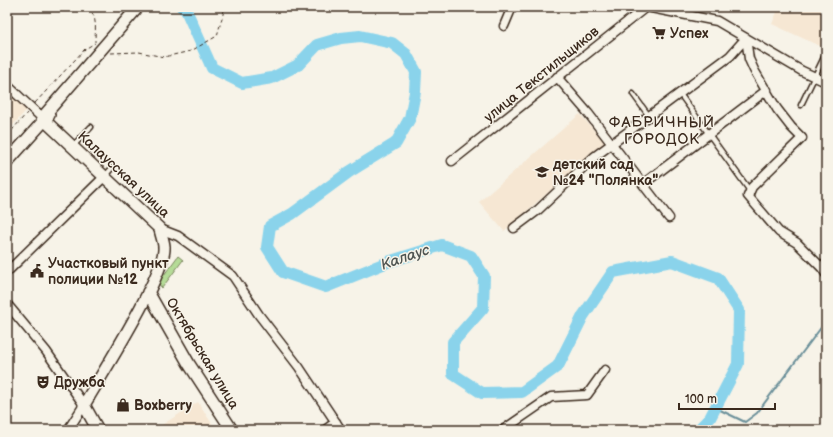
<svg xmlns="http://www.w3.org/2000/svg" width="833" height="437" viewBox="0 0 833 437" font-family="'Balsamiq Sans',sans-serif">
	<style>
		.built { fill: #f6e7d3 }
		.green { fill: #b5db97; stroke: #78825a }
		.lines { fill: none; stroke-linecap: round; stroke-linejoin: round }
		.stream { stroke: #6a8f99; stroke-width: 2 }
		.river { stroke: #8ad3eb; stroke-width: 12 }
		.lane-casing { stroke: #3b2a1e; stroke-width: 7 }
		.street-casing { stroke: #3b2a1e; stroke-width: 11 }
		.secondary-casing { stroke: #3b2a1e; stroke-width: 14 }
		.path { stroke: #3b2a1e; stroke-width: 1; stroke-dasharray: 4 3; stroke-linecap: butt }
		.lane { stroke: #f7f3e8; stroke-width: 4 }
		.street { stroke: #f7f3e8; stroke-width: 8 }
		.secondary { stroke: #f7f3e8; stroke-width: 11 }
		.labels { text-anchor: middle; stroke-width: 3; stroke-linejoin: round; paint-order: stroke }
		.poi-label { font-size: 14px; font-weight: bold; fill: #3b2a1e; stroke: #f7f3e8; text-anchor: start }
		.street-label { font-size: 14px; fill: #3b2a1e; stroke: #f7f3e8 }
		.neighbourhood-label { font-size: 15px; letter-spacing: 1px; fill: #3b2a1e; stroke: #f7f3e8 }
		.water-label { font-size: 15px; font-style: italic; fill: #4f5451; stroke: #f7f3e8 }
	</style>
	<rect width="100%" height="100%" fill="#f7f3e8"/>
	<filter id="ink" filterUnits="userSpaceOnUse"><feTurbulence type="fractalNoise" baseFrequency=".025" numOctaves="2"/><feDisplacementMap in="SourceGraphic" scale="8" xChannelSelector="R" yChannelSelector="G"/><feConvolveMatrix kernelMatrix="1 2 1 2 8 2 1 2 1" color-interpolation-filters="sRGB"/></filter>
	<g filter="url(#ink)">
		<path class="built" d="M779,7H826V49L772,24Z
			M7,85L30,106L7,132Z
			M580,114L605,143L504,231L479,202Z
			M198,402L216,430H154Z"/>
		<path class="green" d="M178,256L183,260L162,288L158,283Z"/>
		<g class="lines">
			<path class="stream" d="M716,408L745,422L757,413L826,321"/>
			<path class="river" d="M182,7L186,10L212,68L242,83L272,78L298,65L317,45L341,38L360,36L392,43L406,54L416,72L415,92L410,118L396,143L349,172L292,214L270,226L267,247L283,272L326,287L388,262L442,245L471,256L484,276L483,308L453,342V374L482,393L522,392L558,366L583,316L613,272L672,261L718,278L739,310L738,364L710,418L698,430"/>
			<g class="lane-casing">
				<path id="lane" d="M633,94L649,116
					M680,94L750,191
					M801,105L826,53
					M7,144L15,152
					M72,147L91,127
					M104,177L111,169"/>
			</g>
			<g class="street-casing">
				<path id="street" d="M646,7L717,21L802,71L826,82
					M504,26L512,7
					M746,38L749,59L754,70L777,109L791,127L802,138L752,187L748,196L779,232L797,243L822,268L826,274
					M557,77L588,113L669,218
					M7,85L42,118
					M452,161L646,7
					M643,184L767,90
					M514,228L538,210L594,157L730,56L746,38
					M160,229L178,236L233,276L259,315L299,367L341,430
					M7,272L104,177
					M7,304L46,351L84,405L68,430
					M325,430L336,422
					M503,430L551,397L587,395L605,370"/>
			</g>
			<g class="secondary-casing">
				<path id="secondary" d="M7,162L49,115
					M148,292L189,364L232,430
					M98,430L84,405C100,377 166,274 164,247C164,242 161,235 160,229L42,118L138,7"/>
			</g>
			<path class="path" d="M88,7C98,18 95,28 95,42
				M111,53L139,52L164,57L191,51L217,36L225,7
				M35,103L85,49L95,43
				M7,136L27,113"/>
			<use href="#lane" class="lane"/>
			<use href="#street" class="street"/>
			<use href="#secondary" class="secondary"/>
		</g>
	</g>
	<defs>
		<g id="supermarket-bare" transform="scale(1.08)"><path d="M-6-5.5h2.5l.6 2H6L4.5 2H-2.5L-4.4-4H-6ZM-1.5 3.2a1.3 1.3 0 1 0 .1 0ZM3 3.2a1.3 1.3 0 1 0 .1 0Z" fill="#3b2a1e" stroke="#f7f3e8" stroke-width="2.5" paint-order="stroke"/></g>
		<g id="school-bare" transform="scale(1.08)"><path d="M0-5L7-2L0 1L-7-2ZM-4 1L0 2.5L4 1V4Q0 6-4 4Z" fill="#3b2a1e" stroke="#f7f3e8" stroke-width="2.5" paint-order="stroke"/></g>
		<g id="civic-bare" transform="scale(1.08)"><path d="M-.6-6.5H3V-4.5H.6V-3L4-1V1h2V6H-6V1h2V-1L-.6-3ZM-1.2 2.5V6h2.4V2.5Z" fill="#3b2a1e" stroke="#f7f3e8" stroke-width="2.5" paint-order="stroke"/></g>
		<g id="theatre-bare" transform="scale(1.08)"><path d="M-5-5.5Q0-4 5-5.5V0Q5 5 0 6Q-5 5-5 0ZM-3.3-2.5H-1v1.5H-3.3ZM1-2.5H3.3v1.5H1ZM-2.8 1Q0 5.5 2.8 1Z" fill="#3b2a1e" stroke="#f7f3e8" stroke-width="2.5" paint-order="stroke"/></g>
		<g id="shop-bare" transform="scale(1.08)"><path d="M-5-2.5h2.3a2.7 3.5 0 0 1 5.4 0H5L5.5 6h-11ZM-1.5-2.5h3a1.5 2.3 0 0 0-3 0Z" fill="#3b2a1e" stroke="#f7f3e8" stroke-width="2.5" paint-order="stroke"/></g>
	</defs>
	<g fill-rule="evenodd">
		<use href="#supermarket-bare" x="659" y="33"/>
		<use href="#school-bare" x="542" y="172"/>
		<use href="#civic-bare" x="37" y="271"/>
		<use href="#theatre-bare" x="43" y="382"/>
		<use href="#shop-bare" x="123" y="405"/>
	</g>
	<g class="labels">
		<g class="poi-label">
			<text x="670" y="38">Успех</text>
			<text x="553" y="169">детский сад<tspan x="553" dy="16">№24 "Полянка"</tspan></text>
			<text x="48" y="268">Участковый пункт<tspan x="48" dy="16">полиции №12</tspan></text>
			<text x="54" y="387">Дружба</text>
			<text x="134" y="410">Boxberry</text>
		</g>
		<g class="street-label">
			<text transform="translate(541 74) rotate(-39)" y="5">улица Текстильщиков</text>
			<text transform="translate(124 174) rotate(43)" y="5">Калаусская улица</text>
			<text transform="translate(203 353) rotate(59)" y="5">Октябрьская улица</text>
		</g>
		<g class="neighbourhood-label">
			<text x="662" y="127">ФАБРИЧНЫЙ<tspan x="662" dy="17">ГОРОДОК</tspan></text>
		</g>
		<g class="water-label">
			<text transform="translate(405 257) rotate(-19)" y="5">Калаус</text>
		</g>
	</g>
	<rect width="833" height="437" fill="none" stroke="#f7f3e8" stroke-width="24"/>
	<rect x="12" y="12" width="809" height="413" fill="none" stroke="#3b2a1e" stroke-width="1.5" filter="url(#ink)"/>
	<path d="M679 403v6h96v-6" fill="none" stroke="#3b2a1e" stroke-width="2"/>
	<text x="685" y="403" font-size="12" fill="#3b2a1e" stroke="#f7f3e8" stroke-width="3" paint-order="stroke">100 m</text>
</svg>
